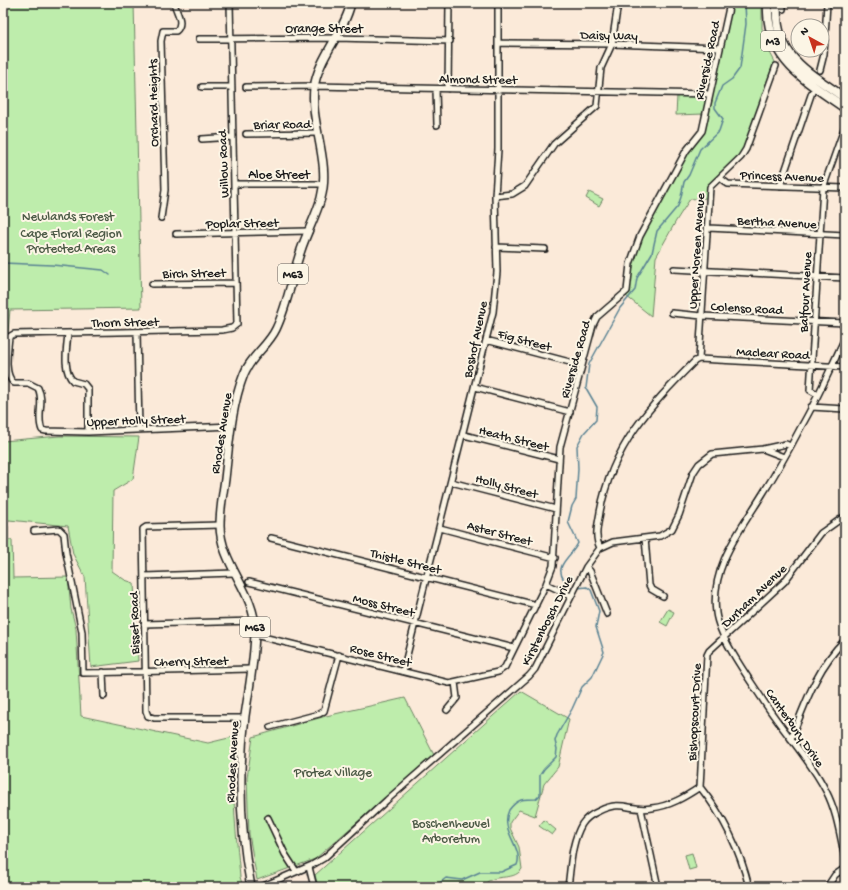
<svg xmlns="http://www.w3.org/2000/svg" width="848" height="890" viewBox="0 0 848 890" font-family="'Gochi Hand',sans-serif">
	<style>
		.green { fill: #beedac; stroke: #6d8464 }
		.lines { fill: none; stroke-linecap: round; stroke-linejoin: round }
		.stream { stroke: #598293; stroke-width: 1.5 }
		.minor-casing { stroke: #1c1c1c; stroke-width: 8 }
		.major-casing { stroke: #1c1c1c; stroke-width: 10 }
		.highway-casing { stroke: #1c1c1c; stroke-width: 11 }
		.minor { stroke: #fcf5e5; stroke-width: 5 }
		.major { stroke: #fcf5e5; stroke-width: 7 }
		.highway { stroke: #fcf5e5; stroke-width: 8 }
		.labels { text-anchor: middle; stroke-width: 4; stroke-linejoin: round; paint-order: stroke }
		.shield { fill: #fcf5e5; stroke: #5f5d58; stroke-width: 1 }
		.shield-label { font-size: 12px; font-weight: bold; fill: #1c1c1c }
		.street-label { font-size: 13px; fill: #1c1c1c; stroke: #fcf5e5 }
		.park-label { font-size: 13px; fill: #4d5b47; stroke: #fcf5e5 }
	</style>
	<rect width="100%" height="100%" fill="#fbead9"/>
	<filter id="ink" filterUnits="userSpaceOnUse"><feTurbulence type="fractalNoise" baseFrequency=".025" numOctaves="2"/><feDisplacementMap in="SourceGraphic" scale="8" xChannelSelector="R" yChannelSelector="G"/><feConvolveMatrix kernelMatrix="1 2 1 2 8 2 1 2 1" color-interpolation-filters="sRGB"/></filter>
	<g filter="url(#ink)">
		<path class="green" d="M3,3H134L141,308L10,310L3,385Z
			M731,3H762V28L765,43L775,62L745,149L740,155L707,186V198L690,199L676,221L656,257L651,316L626,296L629,291L630,271L635,251L657,205L675,177L687,153L701,135Z
			M677,96H707L704,114L676,115Z
			M589,192L603,199L599,206L586,198Z
			M59,436L139,437L133,479L113,491L112,571L125,580L134,583L138,661L91,667L85,577L73,554L68,526L9,520L3,524V441Z
			M3,526H8V540H12L13,578L68,577L71,609L76,629L81,716L208,743L237,736C230,783 236,830 240,877L243,887H3Z
			M668,609L674,612L667,626L660,622Z
			M521,691L569,719L558,767L544,784L535,816L519,810L510,822V828L519,847L522,869C512,883 494,871 482,887H318L315,875Z
			M405,698L434,755L315,859L257,880L249,834L247,778L253,737L326,716Z
			M544,820L556,830L552,835L539,826Z
			M692,853L696,868L689,870L685,855Z"/>
		<g class="lines">
			<path class="stream" d="M3,263L52,265L103,270L110,275
				M574,588C569,586 566,584 564,580C553,565 573,555 578,543L568,522L572,506L576,499L578,469L577,446L584,433L596,420L597,407L586,388L589,364L620,308L635,290L637,278L652,253L657,231L678,206L681,197L684,182L689,175L700,149L719,131L723,119L715,108V103L722,86L732,79L740,68L746,24L745,3
				M434,887L446,878L462,880L480,872H501L517,865C524,848 499,831 509,810C512,806 515,802 521,800C526,799 531,799 536,799L540,795V775L544,769L556,757L557,749L555,741L557,735L572,709L582,687L592,677L604,652L596,627L599,611L591,590L587,587L577,588"/>
			<g class="minor-casing">
				<path id="minor" d="M230,3L237,324L232,328L222,330L14,334L9,337C8,349 3,375 14,383H28L38,388C45,402 36,416 42,430L46,431L88,432L232,426
					M783,9V3
					M199,39L337,38L450,41
					M499,43L612,44L719,48
					M820,70L824,54L827,3
					M202,87H231
					M246,87L314,86L710,94
					M436,89L437,125
					M448,89L449,3
					M246,134L318,133
					M202,139L232,137
					M720,178L728,184L845,188
					M234,184H323
					M780,186L812,92
					M495,196L512,194L525,186L554,144L597,106L601,68L612,44L618,3
					M161,218L165,190L161,41L163,31H176C185,23 176,12 174,3
					M708,228L845,235
					M176,234L309,231
					M496,247L545,249
					M674,269L845,278
					M152,284L236,283
					M672,313L702,316L845,323
					M137,332L139,429
					M68,333C67,347 62,370 73,381L84,384L88,389V432
					M845,338C831,367 818,398 801,427C789,450 776,473 762,495C740,531 710,567 716,613C719,637 747,676 761,697C781,730 809,757 826,791C837,812 840,836 845,858
					M486,340L581,365
					M699,359L710,187L741,157L746,149L776,66
					M699,359L845,367
					M475,387L570,412
					M817,394L810,390L823,188L845,126
					M811,407L845,409
					M464,435L559,459
					M763,449L784,457
					M451,482L556,509
					M220,525L146,527L143,529L146,711L148,716L154,718H245
					M440,528L555,558
					M34,531L59,529L64,534L66,553L82,632L83,673L251,669
					M271,538L536,605
					M645,538L649,585L651,589L663,596
					M600,548C594,536 598,525 600,512C612,446 649,407 695,361L699,359
					M586,567L590,571L607,614
					M144,576L234,573
					M249,582L514,648
					M546,584L571,596
					M144,624L254,621
					M255,635L449,683L498,672L505,667L546,584L553,566L560,447L593,325L597,317L627,291L630,264L640,236L686,151L702,131L730,3
					M403,671L493,312L497,272L495,196L498,149V3
					M103,672L104,696
					M447,710L457,698L455,682
					M270,727L319,714L324,711L339,655
					M791,739C805,704 817,667 845,640
					M700,787C724,817 740,850 749,887
					M641,809L658,887
					M268,818L285,854L296,871
					M309,867L314,887
					M261,887L312,865L324,858L387,800L529,676L535,669L586,567L600,548L613,542L660,536L672,529L679,515L693,473L699,464L712,454L763,449L786,444L790,446
					M568,887C571,866 571,843 582,824C586,818 592,814 599,811C623,799 630,812 652,808C670,806 685,797 700,787L707,655L709,651L784,582L821,533L845,516
					M827,887L835,875L845,868"/>
			</g>
			<g class="major-casing">
				<path id="major" d="M251,887C240,831 238,773 245,716C249,688 255,658 255,629C255,593 220,563 220,525C220,509 223,494 225,479C229,444 231,407 244,374C251,356 268,346 276,329C288,304 292,276 301,250C307,232 316,216 321,198C331,162 310,124 314,88C318,58 344,33 351,3"/>
			</g>
			<g class="highway-casing">
				<path id="highway" d="M768,3C765,59 805,80 845,108
					M777,3C773,56 807,71 845,98"/>
			</g>
			<use href="#minor" class="minor"/>
			<use href="#major" class="major"/>
			<use href="#highway" class="highway"/>
		</g>
	</g>
	<g class="labels">
		<g class="shield">
			<rect x="761" y="31" width="24" height="20" rx="3"/>
			<rect x="278" y="264" width="30" height="20" rx="3"/>
			<rect x="240" y="617" width="30" height="20" rx="3"/>
		</g>
		<g class="shield-label">
			<text x="773" y="45">M3</text>
			<text x="293" y="278">M63</text>
			<text x="255" y="631">M63</text>
		</g>
		<g class="street-label">
			<text x="324" y="32">Orange Street</text>
			<text transform="translate(609 34) rotate(1)" y="5">Daisy Way</text>
			<text transform="translate(706 60) rotate(-78)" y="5">Riverside Road</text>
			<text transform="translate(478 78) rotate(1)" y="5">Almond Street</text>
			<text transform="translate(152 103) rotate(-91)" y="5">Orchard Heights</text>
			<text transform="translate(282 123) rotate(-1)" y="5">Briar Road</text>
			<text transform="translate(222 164) rotate(-92)" y="5">Willow Road</text>
			<text x="279" y="178">Aloe Street</text>
			<text transform="translate(782 175) rotate(2)" y="5">Princess Avenue</text>
			<text transform="translate(777 221) rotate(3)" y="5">Bertha Avenue</text>
			<text transform="translate(242 222) rotate(-1)" y="5">Poplar Street</text>
			<text transform="translate(695 251) rotate(-86)" y="5">Upper Noreen Avenue</text>
			<text transform="translate(194 272) rotate(-1)" y="5">Birch Street</text>
			<text transform="translate(804 292) rotate(-87)" y="5">Balfour Avenue</text>
			<text transform="translate(747 307) rotate(3)" y="5">Colenso Road</text>
			<text transform="translate(125 321) rotate(-1)" y="5">Thorn Street</text>
			<text transform="translate(474 339) rotate(-78)" y="5">Boshof Avenue</text>
			<text transform="translate(525 339) rotate(15)" y="5">Fig Street</text>
			<text transform="translate(773 352) rotate(3)" y="5">Maclear Road</text>
			<text transform="translate(574 359) rotate(-74)" y="5">Riverside Road</text>
			<text transform="translate(136 419) rotate(-2)" y="5">Upper Holly Street</text>
			<text transform="translate(220 433) rotate(-81)" y="5">Rhodes Avenue</text>
			<text transform="translate(514 437) rotate(14)" y="5">Heath Street</text>
			<text transform="translate(507 485) rotate(15)" y="5">Holly Street</text>
			<text transform="translate(500 532) rotate(15)" y="5">Aster Street</text>
			<text transform="translate(406 560) rotate(14)" y="5">Thistle Street</text>
			<text transform="translate(753 595) rotate(-44)" y="5">Durham Avenue</text>
			<text transform="translate(384 604) rotate(14)" y="5">Moss Street</text>
			<text transform="translate(546 620) rotate(-63)" y="5">Kirstenbosch Drive</text>
			<text transform="translate(133 623) rotate(-91)" y="5">Bisset Road</text>
			<text transform="translate(381 654) rotate(14)" y="5">Rose Street</text>
			<text transform="translate(191 660) rotate(-1)" y="5">Cherry Street</text>
			<text transform="translate(693 712) rotate(-87)" y="5">Bishopscourt Drive</text>
			<text transform="translate(796 727) rotate(55)" y="5">Canterbury Drive</text>
			<text transform="translate(231 762) rotate(-87)" y="5">Rhodes Avenue</text>
		</g>
		<g class="park-label">
			<text x="68" y="220">Newlands Forest</text>
			<text x="71" y="237">Cape Floral Region<tspan x="71" dy="15">Protected Areas</tspan></text>
			<text x="333" y="776">Protea Village</text>
			<text x="451" y="827">Boschenheuvel<tspan x="451" dy="15">Arboretum</tspan></text>
		</g>
	</g>
	<rect width="848" height="890" fill="none" stroke="#fcf5e5" stroke-width="16"/>
	<rect x="8" y="8" width="832" height="874" fill="none" stroke="#1c1c1c" stroke-width="1.5" filter="url(#ink)"/>
	<g transform="translate(810 38) rotate(320)"><circle r="19" fill="#fcf5e5" stroke="#a29e95"/>
	<path d="M0-3L7 15L0 10L-7 15Z" fill="#c8321e"/>
	<text y="-6" font-size="11" font-weight="bold" text-anchor="middle" fill="#1c1c1c">N</text>
	</g>
</svg>
